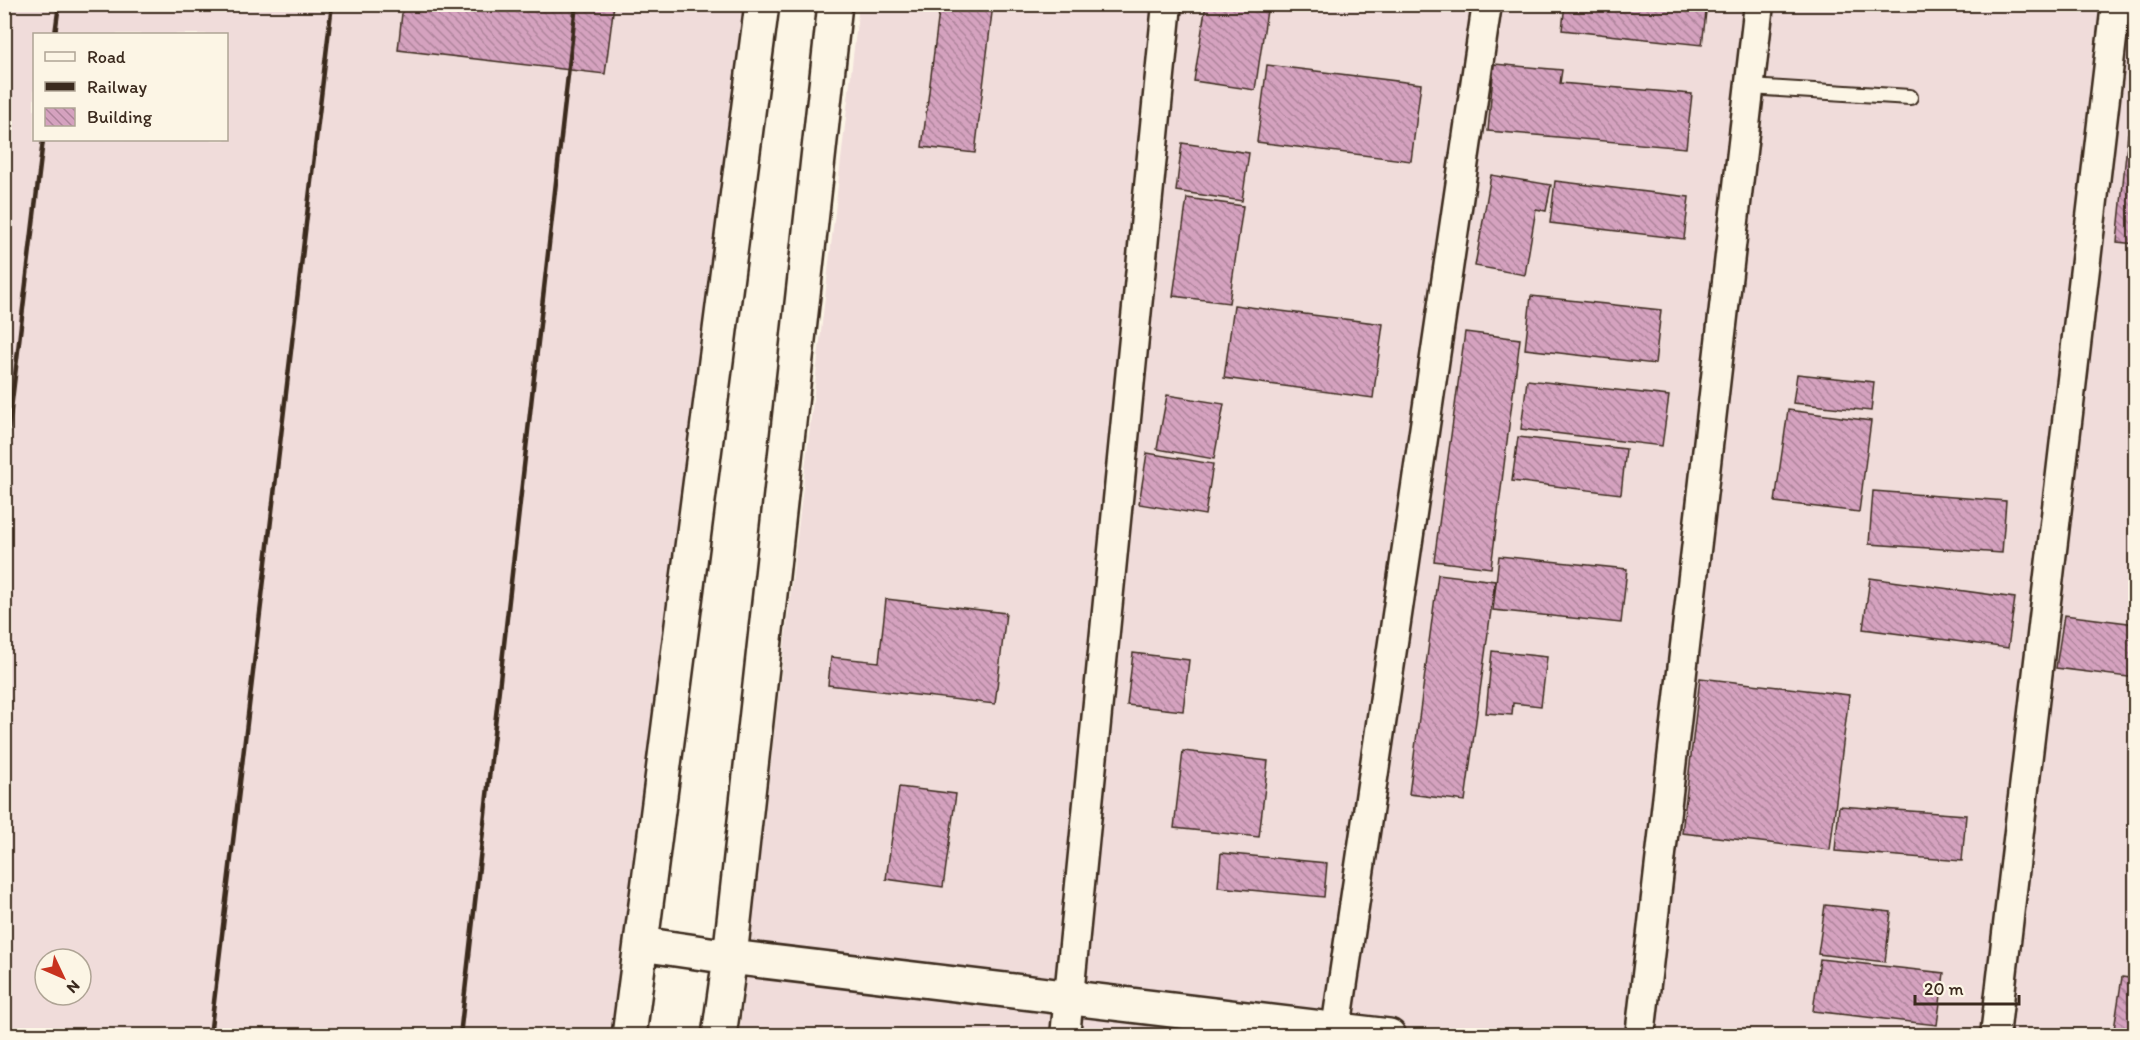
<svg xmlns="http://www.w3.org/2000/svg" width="2140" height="1040" viewBox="0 0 2140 1040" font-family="Itim,sans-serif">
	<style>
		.built { fill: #f0dcda; fill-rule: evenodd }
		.building { fill: url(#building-back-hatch); stroke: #3b2a1e; stroke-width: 1.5 }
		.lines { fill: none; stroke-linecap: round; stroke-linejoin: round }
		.lane-casing { stroke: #3b2a1e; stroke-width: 18 }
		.street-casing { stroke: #3b2a1e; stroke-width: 33 }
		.secondary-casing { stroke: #3b2a1e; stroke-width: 38 }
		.lane { stroke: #fcf5e5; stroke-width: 14 }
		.street { stroke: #fcf5e5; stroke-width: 28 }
		.secondary { stroke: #fcf5e5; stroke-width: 33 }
		.rail { stroke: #3b2a1e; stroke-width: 4.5 }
	</style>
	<defs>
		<pattern id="building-back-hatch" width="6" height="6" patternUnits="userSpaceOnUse" patternTransform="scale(1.5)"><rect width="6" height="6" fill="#d5a2bf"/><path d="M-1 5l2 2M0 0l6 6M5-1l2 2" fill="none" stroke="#ae849b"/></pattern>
	</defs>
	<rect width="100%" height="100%" fill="#fcf5e5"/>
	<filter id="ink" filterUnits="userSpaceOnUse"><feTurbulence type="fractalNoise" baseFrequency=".0167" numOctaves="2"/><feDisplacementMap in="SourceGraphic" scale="12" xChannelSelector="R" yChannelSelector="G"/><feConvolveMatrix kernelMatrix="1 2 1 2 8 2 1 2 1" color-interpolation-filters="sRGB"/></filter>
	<g filter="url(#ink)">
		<path class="built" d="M5,5H746L622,1035L5,1036ZM34,34H226V140H34ZM45,959H81V995H45Z
			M859,5H2135V1035L739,1036Z"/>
		<path class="building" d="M403,4H614L605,74L398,50Z
			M940,4H993L975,153L922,147Z
			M1206,4H1268L1255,90L1194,81Z
			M1565,4H1707L1702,45L1562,30Z
			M1494,64L1562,70L1560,83L1692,94L1686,148L1488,131Z
			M1267,65L1421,84L1411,161L1257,142Z
			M2128,134L2136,135V244L2117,242Z
			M1182,143L1249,153L1242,201L1176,191Z
			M1491,175L1551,185L1546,211L1536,209L1525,275L1475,266Z
			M1555,181L1689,197L1684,239L1550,223Z
			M1187,198L1243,206L1229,303L1173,296Z
			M1531,296L1661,310L1655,364L1525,349Z
			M1234,305L1383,324L1373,398L1224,378Z
			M1465,332L1520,339L1491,568L1434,561Z
			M1797,374L1874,382L1871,411L1793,403Z
			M1527,380L1669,396L1662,446L1521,429Z
			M1167,395L1224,404L1214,459L1157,449Z
			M1788,410L1871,421L1859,512L1775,502Z
			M1518,437L1626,449L1621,494L1512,481Z
			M1147,453L1213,464L1205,515L1139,504Z
			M1873,491L2006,501L2002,553L1869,544Z
			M1499,556L1627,569L1621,623L1493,610Z
			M1438,574L1495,581L1465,801L1409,794Z
			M1870,578L2015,598L2008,648L1863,629Z
			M886,599L1006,613L995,704L828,685L831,657L879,662Z
			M2064,615L2136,624V678L2056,668Z
			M1492,651L1547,657L1541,706L1513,703L1512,715L1486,713Z
			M1133,653L1189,660L1183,711L1127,705Z
			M1700,678L1849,695L1830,850L1682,833Z
			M1183,751L1268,761L1259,837L1174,828Z
			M899,787L956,794L943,887L886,879Z
			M1839,806L1966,815L1962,861L1835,851Z
			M1221,853L1327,863L1324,897L1218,887Z
			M1825,905L1891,912L1885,962L1818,954Z
			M1820,959L1944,973L1937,1025L1813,1011Z
			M2122,977L2136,979V1036H2113Z"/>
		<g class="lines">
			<g class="lane-casing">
				<path id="lane" d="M1749,87L1910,97"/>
			</g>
			<g class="street-casing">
				<path id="street" d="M1065,1036L1167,4
					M1335,1036L1487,4
					M1640,1036L1759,4
					M1995,1036L2116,4"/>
			</g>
			<g class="secondary-casing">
				<path id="secondary" d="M641,944L730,957L1389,1036
					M629,1036L762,4
					M719,1036L730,957L835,4"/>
			</g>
			<use href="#lane" class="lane"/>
			<use href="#street" class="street"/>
			<use href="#secondary" class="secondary"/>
			<path class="rail" d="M55,34L59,4
				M4,468L43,140
				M210,1036L332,4
				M460,1036L576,4"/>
		</g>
	</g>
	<rect width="2140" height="1040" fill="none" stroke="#fcf5e5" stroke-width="24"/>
	<rect x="12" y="12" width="2116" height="1016" fill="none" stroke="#3b2a1e" stroke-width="2" filter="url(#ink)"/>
	<rect x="33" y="33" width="195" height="108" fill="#fcf5e5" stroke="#afa495" stroke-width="1.5"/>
	<rect x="45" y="52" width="30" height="9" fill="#fcf5e5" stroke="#afa495" stroke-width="1.5"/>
	<text x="87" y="63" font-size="18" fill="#3b2a1e">Road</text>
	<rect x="45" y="82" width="30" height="9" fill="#3b2a1e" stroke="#afa495" stroke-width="1.5"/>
	<text x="87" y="93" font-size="18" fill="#3b2a1e">Railway</text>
	<rect x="45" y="108" width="30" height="18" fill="url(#building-back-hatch)" stroke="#afa495" stroke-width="1.5"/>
	<text x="87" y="123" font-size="18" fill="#3b2a1e">Building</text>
	<g transform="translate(63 977) rotate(134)"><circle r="28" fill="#fcf5e5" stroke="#afa495" stroke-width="1.5"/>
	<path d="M0-4.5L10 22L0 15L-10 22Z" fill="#c8321e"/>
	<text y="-9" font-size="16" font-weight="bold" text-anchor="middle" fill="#3b2a1e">N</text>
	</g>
	<path d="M1915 995v9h104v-9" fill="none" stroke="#3b2a1e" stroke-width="3"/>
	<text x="1924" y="995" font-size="18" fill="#3b2a1e" stroke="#fcf5e5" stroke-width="4.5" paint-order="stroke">20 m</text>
</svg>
